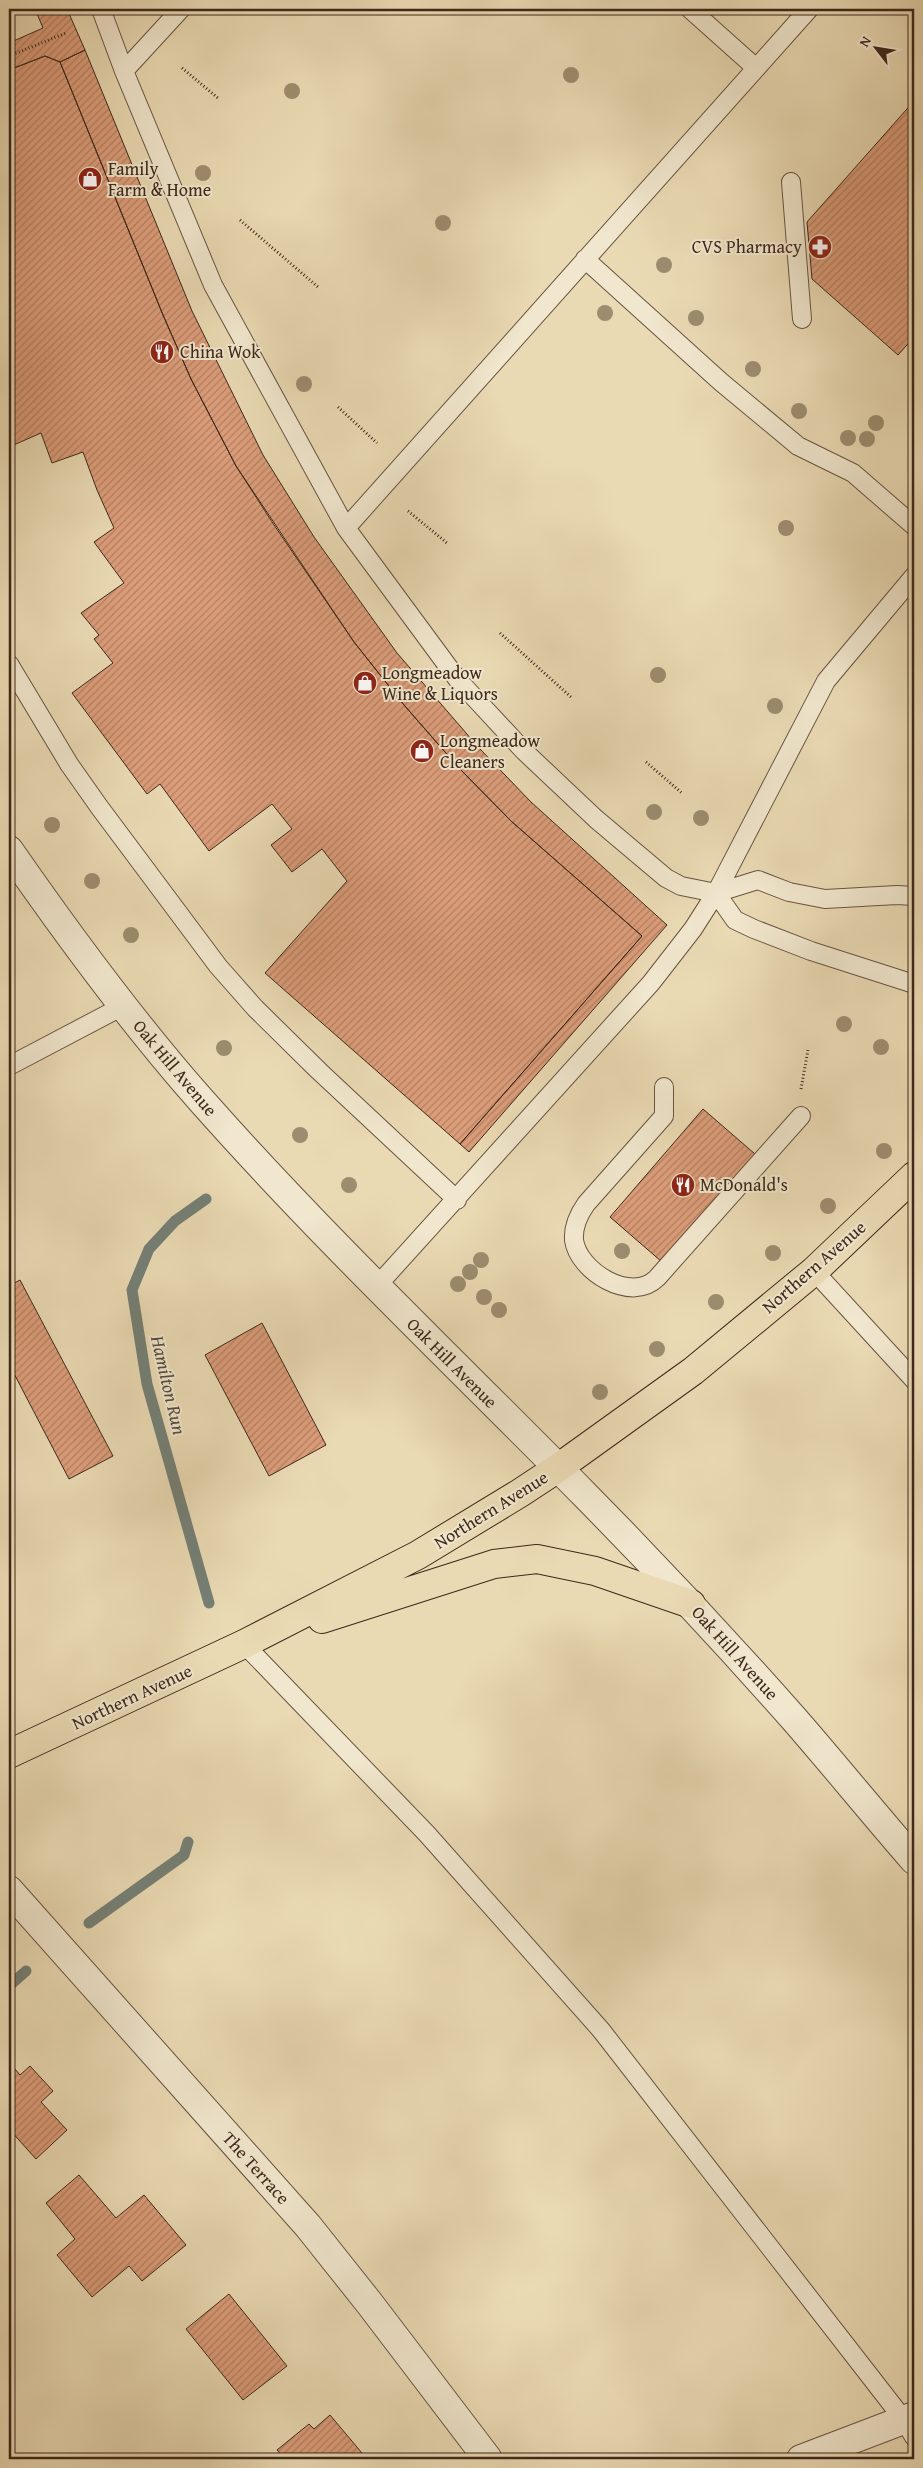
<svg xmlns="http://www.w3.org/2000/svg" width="923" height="2468" viewBox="0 0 923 2468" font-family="'Gentium Book Plus',serif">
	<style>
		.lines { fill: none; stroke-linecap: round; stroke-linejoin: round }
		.stream { stroke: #748076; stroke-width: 11 }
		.building { fill: url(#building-hatch); stroke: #3d281b }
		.service-casing { stroke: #685441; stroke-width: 20 }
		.minor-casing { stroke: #685441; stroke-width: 30 }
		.tertiary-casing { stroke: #685441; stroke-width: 30 }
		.primary-casing { stroke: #3d281b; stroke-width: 30 }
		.path { stroke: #3d281b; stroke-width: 3; stroke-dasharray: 1 2.5; stroke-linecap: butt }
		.service { stroke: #f1e7ce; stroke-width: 18 }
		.minor { stroke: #f1e7ce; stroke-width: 28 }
		.tertiary { stroke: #f1e7ce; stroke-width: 28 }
		.primary { stroke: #eadab4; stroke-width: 28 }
		.tree { fill: #9c8d6f }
		.labels { text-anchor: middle; stroke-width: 4; stroke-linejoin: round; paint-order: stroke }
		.poi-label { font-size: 18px; fill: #3d281b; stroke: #f1e7ce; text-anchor: start }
		.street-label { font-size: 18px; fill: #3d281b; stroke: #f1e7ce }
		.water-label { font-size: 19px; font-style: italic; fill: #544c41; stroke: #f1e7ce }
	</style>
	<defs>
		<pattern id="building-hatch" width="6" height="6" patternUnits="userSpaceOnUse" patternTransform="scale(1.25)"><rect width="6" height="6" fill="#dc9d7a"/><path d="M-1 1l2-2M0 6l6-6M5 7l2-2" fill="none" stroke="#b48063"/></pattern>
	</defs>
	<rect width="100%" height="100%" fill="#eadab4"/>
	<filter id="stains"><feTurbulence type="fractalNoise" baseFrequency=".004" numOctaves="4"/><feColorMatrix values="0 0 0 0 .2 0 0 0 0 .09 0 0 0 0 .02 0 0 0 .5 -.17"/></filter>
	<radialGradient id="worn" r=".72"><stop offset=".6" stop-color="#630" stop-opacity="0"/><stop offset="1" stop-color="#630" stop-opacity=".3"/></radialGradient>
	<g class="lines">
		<path class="stream" d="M206,1199L175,1221L149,1249L132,1290L147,1384L209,1603
			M89,1923L184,1855L188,1842
			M9,1986L26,1971"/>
	</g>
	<path class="building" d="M35,9H67L85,50L60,62L45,56L9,70V43L43,28Z
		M85,50L192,311L263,455L314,537L397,653L479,748L531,802L667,925L469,1152L460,1144L642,936L511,821L459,768L404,705L354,642L236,466L191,379L163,315L60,62Z
		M45,56L60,62L163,315L191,379L236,466L274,525L354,642L404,705L459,768L511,821L642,936L460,1144L265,973L347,881L322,849L292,872L271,845L292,829L272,804L209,851L160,784L147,794L72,693L113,663L94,639L99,635L81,613L124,583L94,542L114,528L97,490L83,452L52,463L41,433L9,447V70Z
		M914,101V337L898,355L812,279L807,222Z
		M703,1109L755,1154L662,1262L610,1217Z
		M20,1280L113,1456L69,1479L9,1364V1286Z
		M262,1323L326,1445L269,1476L205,1355Z
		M9,2062L20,2075L30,2066L53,2091L41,2102L67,2130L36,2159L9,2129Z
		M79,2175L116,2218L144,2195L186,2245L142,2281L129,2266L92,2297L57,2255L75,2239L46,2203Z
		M229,2294L287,2366L243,2400L186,2329Z
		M330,2415L367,2459H285L277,2450L309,2424L314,2429Z"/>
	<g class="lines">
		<g class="service-casing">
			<path id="service" d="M101,9L124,71L213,285L346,528L458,680L524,751L596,819L666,878L681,886L716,893L758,880L789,892L825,899L897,895L914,896
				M690,9L756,68
				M124,71L181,9
				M791,182L802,319
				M585,259L721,382L798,446L853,473L914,526
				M346,528L809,9
				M9,664L69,764L100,808L218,966L255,1008L319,1071L457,1200
				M716,893L735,920L754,929L811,951L914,984
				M9,1066L123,1006
				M664,1087V1116L586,1204C579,1214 573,1226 574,1240C578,1271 631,1304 657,1278L801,1116
				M814,1271L914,1380
				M376,1287L651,983L693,929L716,893L826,681L914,576
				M244,1644L427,1834L601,2030L904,2420L914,2437"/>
		</g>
		<g class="minor-casing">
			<path id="minor" d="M9,1890L308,2226L370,2304L488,2459
				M801,2459L914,2416"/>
		</g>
		<g class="tertiary-casing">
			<path id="tertiary" d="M9,850C68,935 131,1021 200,1099C322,1237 456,1364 585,1495C657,1568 727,1643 795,1720C835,1766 874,1814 914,1860"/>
		</g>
		<g class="primary-casing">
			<path id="primary" d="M322,1619L494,1564L537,1559L595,1571L691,1604
				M9,1754L244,1644L418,1555L520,1493L558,1468L693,1371L814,1271L914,1176"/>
		</g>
		<path class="path" d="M9,56L66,33
			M182,68L219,99
			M240,220L318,287
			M338,407L377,443
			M408,511L447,543
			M500,633L572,698
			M646,762L683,794
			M801,1089L808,1050"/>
		<use href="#service" class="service"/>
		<use href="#minor" class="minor"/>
		<use href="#tertiary" class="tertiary"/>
		<use href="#primary" class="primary"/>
	</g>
	<g class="tree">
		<circle cx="571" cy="75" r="8"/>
		<circle cx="292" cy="91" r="8"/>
		<circle cx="203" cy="173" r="8"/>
		<circle cx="443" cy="223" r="8"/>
		<circle cx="664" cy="265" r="8"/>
		<circle cx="605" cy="313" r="8"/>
		<circle cx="696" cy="318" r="8"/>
		<circle cx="753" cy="369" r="8"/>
		<circle cx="304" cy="384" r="8"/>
		<circle cx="799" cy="411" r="8"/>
		<circle cx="876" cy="423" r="8"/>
		<circle cx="848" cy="438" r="8"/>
		<circle cx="867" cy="439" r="8"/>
		<circle cx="786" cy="528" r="8"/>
		<circle cx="658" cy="675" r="8"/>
		<circle cx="775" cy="706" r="8"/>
		<circle cx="654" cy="812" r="8"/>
		<circle cx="701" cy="818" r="8"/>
		<circle cx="52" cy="825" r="8"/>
		<circle cx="92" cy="881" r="8"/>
		<circle cx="131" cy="935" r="8"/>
		<circle cx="844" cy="1024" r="8"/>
		<circle cx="881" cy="1047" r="8"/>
		<circle cx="224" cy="1048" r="8"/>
		<circle cx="300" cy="1135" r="8"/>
		<circle cx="884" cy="1151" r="8"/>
		<circle cx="349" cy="1185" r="8"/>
		<circle cx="828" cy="1206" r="8"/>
		<circle cx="622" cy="1251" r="8"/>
		<circle cx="773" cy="1253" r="8"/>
		<circle cx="481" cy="1260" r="8"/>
		<circle cx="470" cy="1272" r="8"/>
		<circle cx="458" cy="1284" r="8"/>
		<circle cx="484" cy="1297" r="8"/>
		<circle cx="716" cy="1302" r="8"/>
		<circle cx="499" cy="1310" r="8"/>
		<circle cx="657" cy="1349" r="8"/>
		<circle cx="600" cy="1392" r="8"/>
	</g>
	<defs>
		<g id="shop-disc" transform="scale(1.25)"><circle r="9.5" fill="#8f2418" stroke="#f1e7ce"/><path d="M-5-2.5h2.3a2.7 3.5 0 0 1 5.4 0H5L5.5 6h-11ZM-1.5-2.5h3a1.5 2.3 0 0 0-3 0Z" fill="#fff"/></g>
		<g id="pharmacy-disc" transform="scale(1.25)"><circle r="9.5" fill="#8f2418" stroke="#f1e7ce"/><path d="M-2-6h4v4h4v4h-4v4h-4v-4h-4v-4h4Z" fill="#fff"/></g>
		<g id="restaurant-disc" transform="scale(1.25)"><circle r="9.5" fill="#8f2418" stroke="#f1e7ce"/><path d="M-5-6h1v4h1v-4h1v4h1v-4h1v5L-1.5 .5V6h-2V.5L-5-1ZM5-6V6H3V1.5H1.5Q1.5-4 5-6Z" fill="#fff"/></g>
	</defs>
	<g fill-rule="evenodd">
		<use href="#shop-disc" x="90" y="179"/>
		<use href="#pharmacy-disc" x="820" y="247"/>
		<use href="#restaurant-disc" x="162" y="352"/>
		<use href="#shop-disc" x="365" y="683"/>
		<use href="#shop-disc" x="422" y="751"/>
		<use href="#restaurant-disc" x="683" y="1185"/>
	</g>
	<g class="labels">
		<g class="poi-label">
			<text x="108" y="175">Family<tspan x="108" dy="21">Farm &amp; Home</tspan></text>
			<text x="802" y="253" text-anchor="end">CVS Pharmacy</text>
			<text x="180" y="358">China Wok</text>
			<text x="382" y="679">Longmeadow<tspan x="382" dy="21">Wine &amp; Liquors</tspan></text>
			<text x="440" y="747">Longmeadow<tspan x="440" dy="21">Cleaners</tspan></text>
			<text x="700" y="1191">McDonald's</text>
		</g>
		<g class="street-label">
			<text transform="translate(175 1068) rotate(50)" y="6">Oak Hill Avenue</text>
			<text transform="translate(814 1267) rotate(-41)" y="6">Northern Avenue</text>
			<text transform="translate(452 1363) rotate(45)" y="6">Oak Hill Avenue</text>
			<text transform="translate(491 1510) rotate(-32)" y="6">Northern Avenue</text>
			<text transform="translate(735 1653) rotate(48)" y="6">Oak Hill Avenue</text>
			<text transform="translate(132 1697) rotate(-25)" y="6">Northern Avenue</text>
			<text transform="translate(256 2168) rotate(48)" y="6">The Terrace</text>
		</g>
		<g class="water-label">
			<text transform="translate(169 1385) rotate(77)" y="7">Hamilton Run</text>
		</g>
	</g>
	<rect width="923" height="2468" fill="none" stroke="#eadab4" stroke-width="30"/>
	<rect x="10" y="10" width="903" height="2448" fill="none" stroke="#3d281b" stroke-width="2.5"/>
	<rect x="15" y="15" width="893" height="2438" fill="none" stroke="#3d281b"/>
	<g transform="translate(876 48) rotate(301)" stroke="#f1e7ce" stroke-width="4" paint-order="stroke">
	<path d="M0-4L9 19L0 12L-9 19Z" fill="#3d281b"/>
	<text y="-8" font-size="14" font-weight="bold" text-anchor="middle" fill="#3d281b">N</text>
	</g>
	<rect width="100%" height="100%" filter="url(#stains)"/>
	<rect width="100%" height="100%" fill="url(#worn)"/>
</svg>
